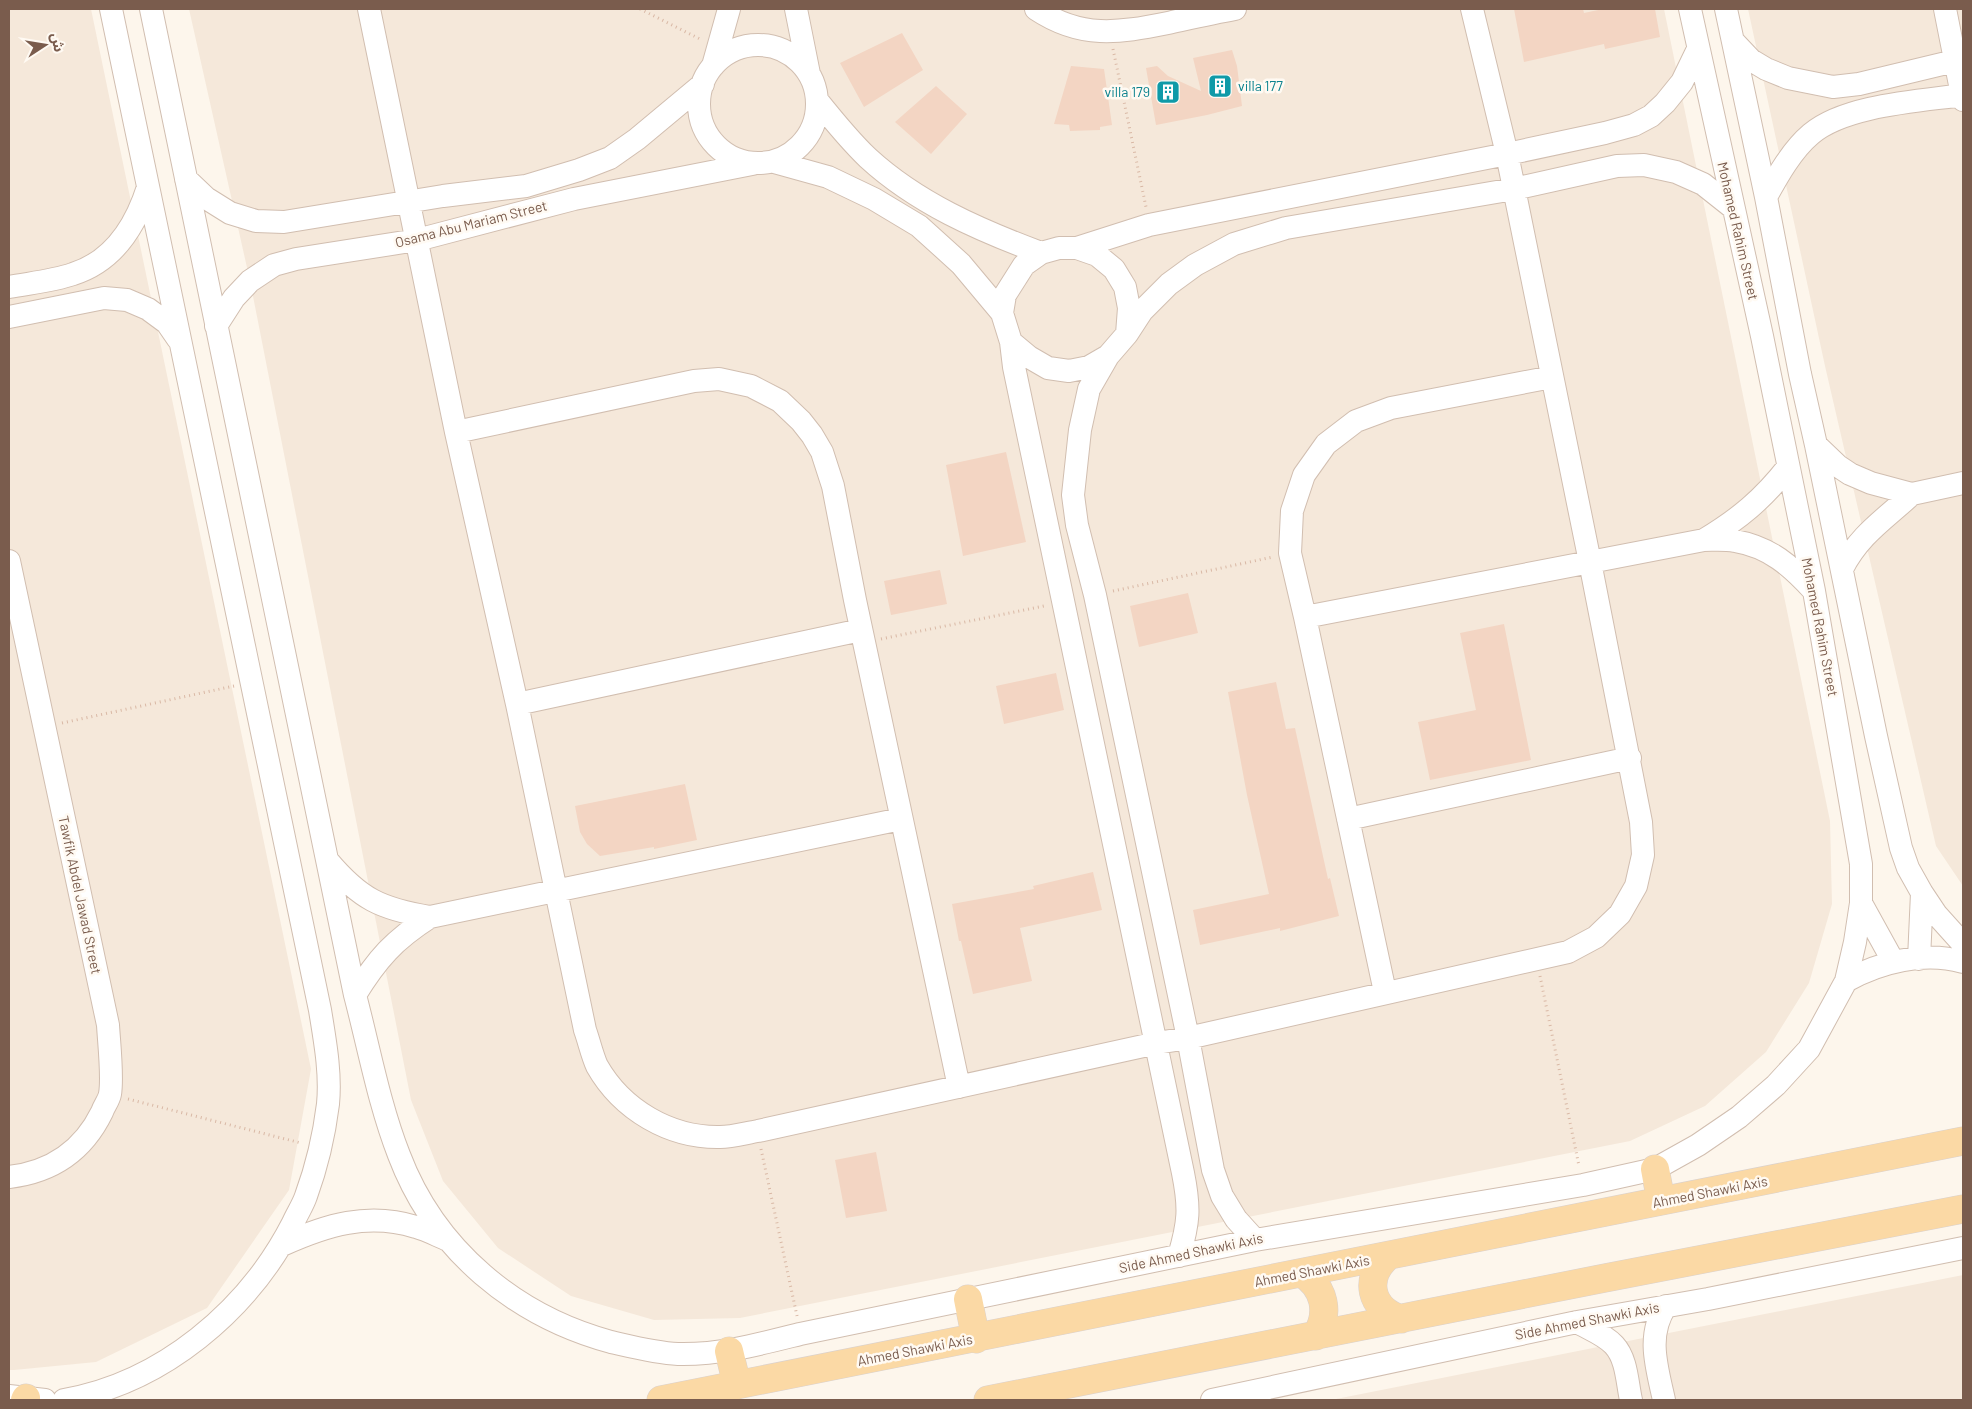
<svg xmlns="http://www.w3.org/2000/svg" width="1972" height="1409" viewBox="0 0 1972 1409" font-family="Barlow,'Noto Sans Arabic',sans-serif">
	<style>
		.residential { fill: #f5e8da }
		.building { fill: #f3d5c3 }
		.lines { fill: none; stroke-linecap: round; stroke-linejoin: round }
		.minor-casing { stroke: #d1beb0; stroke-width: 24 }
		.major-casing { stroke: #dad1cd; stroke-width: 29 }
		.path { stroke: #d9b8a5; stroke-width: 3; stroke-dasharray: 1 4; stroke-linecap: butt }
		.minor { stroke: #fff; stroke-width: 22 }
		.major { stroke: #fbd9a5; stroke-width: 28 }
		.labels { text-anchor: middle; stroke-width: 5; stroke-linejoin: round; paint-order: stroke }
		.culture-label { font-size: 14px; fill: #0d838f; stroke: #fffaf3; text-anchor: start }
		.street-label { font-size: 14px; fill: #7a5c4d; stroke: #fffaf3 }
	</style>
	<rect width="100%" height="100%" fill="#fdf6ec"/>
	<path class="residential" d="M9,9H91L311,1069L289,1190L207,1308L96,1362L14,1370H9Z
		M189,9H1664L1830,821L1832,904L1809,983L1766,1052L1705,1106L1630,1141L740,1318L654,1320L571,1296L498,1248L443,1181L411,1100L250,281Z
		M1748,9H1963V886L1936,846L1825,366Z
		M1963,1275V1400H1331L1613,1344Z"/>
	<path class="building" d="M1514,9H1583L1584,13L1603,9H1655L1660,37L1605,49L1604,44L1524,62Z
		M902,33L923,70L864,107L840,63Z
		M1232,50L1237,66L1242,106L1207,115L1156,125L1146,68L1157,66L1168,76L1201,91L1193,58Z
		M1071,66L1104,69L1112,125L1100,127V130L1070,131L1069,125L1054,124Z
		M936,86L967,114L931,154L895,122Z
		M1006,452L1026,542L963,556L946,465Z
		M940,570L947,604L891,615L884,581Z
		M1188,593L1198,633L1139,647L1130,606Z
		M1504,624L1531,760L1430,780L1418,722L1476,710L1460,633Z
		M1056,673L1064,710L1004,724L996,686Z
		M1276,682L1286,729L1295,728L1328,879L1330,878L1339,916L1280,931V928L1200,945L1193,910L1269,894L1247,795L1228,692Z
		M685,784L697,840L654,849V847L600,856L587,844L580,832L575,806Z
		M1093,872L1102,910L1020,928L1032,981L973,994L961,941H959L952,904L1034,889L1033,886Z
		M876,1152L887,1211L846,1218L835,1160Z"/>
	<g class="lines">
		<g class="minor-casing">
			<path id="minor" d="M151,9L355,995C369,1048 379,1104 399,1155C435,1250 515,1316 611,1342C633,1347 656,1353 678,1354C720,1355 760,1344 800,1334L1255,1240L1583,1185L1655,1169L1698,1145L1739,1117L1776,1085L1809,1049L1846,981L1855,942L1861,903V864L1814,591L1762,336L1690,9
				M369,9L456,432L517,704L585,1030C589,1041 592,1055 597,1066C622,1110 670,1138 720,1137C732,1137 746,1133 758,1131L1157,1043L1188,1038L1568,952L1596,937L1620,914L1636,886L1643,855L1641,822L1590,562L1507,154L1472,9
				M796,9L809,74
				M1036,9C1081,39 1118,33 1168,23C1191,18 1213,13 1235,9
				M1726,9L1766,197L1800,374L1816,445L1876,736L1901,848L1908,868L1922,893L1936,914L1963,944
				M1945,9L1963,100
				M1734,42L1751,60L1766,69L1788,78L1833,87L1859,84L1963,59
				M699 104a59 59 0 1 1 118 0a59 59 0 1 1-118 0Z
				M713,66L729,9
				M817,100C833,120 849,140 868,158C917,203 979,230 1041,253
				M774,162L828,177L874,199L919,226L961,264L1002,313
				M186,179L206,198L230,213L256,221L284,222L443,196L526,186L579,170L610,158L637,139L703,84
				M1766,197C1778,175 1792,150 1811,134C1845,105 1920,101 1963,95
				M1059,248H1077L1097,255L1114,269L1125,287L1129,308L1127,334L1108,356L1089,367L1069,371L1048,368L1029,357L1011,342L1002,313L1005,295L1024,265L1041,253Z
				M1077,248L1149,225L1507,154L1605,133L1634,125L1651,116L1665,103L1682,82L1698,49
				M9,287C30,283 53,281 73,274C114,261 136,225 148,187
				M9,317L104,298L127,300L148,309L167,323L178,339
				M216,326L234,298L250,281L274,265L296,259L417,240L574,199L752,164
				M1127,334L1142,311L1169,284L1195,265L1234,244L1286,228L1514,189L1617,166L1644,165L1676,172L1703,184L1732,207
				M1011,342L1014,367L1183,1173C1190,1208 1189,1222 1179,1256
				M1108,356L1089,389L1080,430L1073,495L1077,525L1095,595L1188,1038L1213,1170L1222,1196L1236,1219L1255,1240
				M456,432L694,381L719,379L751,386L780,401L801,421L812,435L822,452L833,486L855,600L959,1087
				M1816,445L1838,466L1850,474L1871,483L1912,494L1963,483
				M1704,540C1739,519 1763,499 1788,467
				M9,561L108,1025C109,1043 113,1077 110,1094C109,1100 104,1106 102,1112C83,1151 52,1172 9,1177
				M1842,569C1859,535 1885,519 1912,494
				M1305,617L1704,540C1714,540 1725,539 1735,541C1770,547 1791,566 1813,590
				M517,704L861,630
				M1348,819L1630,758
				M328,861C360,899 381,909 430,917L901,819
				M1861,903L1893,961
				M1919,959L1922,893
				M1846,981C1880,962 1924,951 1963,962
				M1385,992L1305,617L1290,553L1292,511L1304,475L1326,444L1356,421L1391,408L1552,377
				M355,995C377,959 394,940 430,917
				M282,1245C326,1225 368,1212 416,1227C427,1230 438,1236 448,1240
				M1577,1322C1589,1329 1605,1335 1614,1345C1627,1359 1627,1382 1631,1400
				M9,1396L45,1400
				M64,1400C162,1383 248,1311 293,1223C297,1214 303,1205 306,1196C317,1166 324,1136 328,1104C331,1073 325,1041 320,1010L111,9
				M1212,1400L1577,1322L1708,1299L1963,1248
				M1664,1400C1657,1368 1646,1335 1666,1306"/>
		</g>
		<g class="major-casing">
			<path id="major" d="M1655,1169L1661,1201
				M1388,1256C1363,1278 1370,1309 1401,1319
				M1302,1273C1325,1288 1330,1313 1316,1336
				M968,1299L976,1339
				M729,1351L737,1385
				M25,1400L26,1398
				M661,1400L1963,1141
				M988,1400L1605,1278L1963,1209"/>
		</g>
		<path class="path" d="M640,9L702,40
			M1113,49L1146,207
			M1113,591L1273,557
			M881,639L1044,606
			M62,723L234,686
			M1540,976L1579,1166
			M128,1099L301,1143
			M761,1149L797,1316"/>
		<use href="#minor" class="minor"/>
		<use href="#major" class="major"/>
	</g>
	<defs>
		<g id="building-square" transform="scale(1.25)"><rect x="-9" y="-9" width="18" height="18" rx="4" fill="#0f9aa8" stroke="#fffaf3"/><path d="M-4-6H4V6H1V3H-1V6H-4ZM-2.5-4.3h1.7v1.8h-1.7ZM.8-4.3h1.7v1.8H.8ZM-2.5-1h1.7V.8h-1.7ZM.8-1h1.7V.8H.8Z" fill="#fff"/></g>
	</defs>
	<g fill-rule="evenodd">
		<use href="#building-square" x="1220" y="86"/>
		<use href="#building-square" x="1168" y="92"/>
	</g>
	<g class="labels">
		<g class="culture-label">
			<text x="1238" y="91">villa 177</text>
			<text x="1150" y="97" text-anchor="end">villa 179</text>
		</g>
		<g class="street-label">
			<text transform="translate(471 224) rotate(-14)" y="5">Osama Abu Mariam Street</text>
			<text transform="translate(1738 231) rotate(77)" y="5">Mohamed Rahim Street</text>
			<text transform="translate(1820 627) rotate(79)" y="5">Mohamed Rahim Street</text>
			<text transform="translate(80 895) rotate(78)" y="5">Tawfik Abdel Jawad Street</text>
			<text transform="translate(1710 1192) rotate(-11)" y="5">Ahmed Shawki Axis</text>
			<text transform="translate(1191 1253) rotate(-12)" y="5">Side Ahmed Shawki Axis</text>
			<text transform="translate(1312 1271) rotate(-11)" y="5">Ahmed Shawki Axis</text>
			<text transform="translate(1587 1321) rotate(-11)" y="5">Side Ahmed Shawki Axis</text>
			<text transform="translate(915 1350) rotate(-11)" y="5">Ahmed Shawki Axis</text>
		</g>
	</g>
	<rect width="1972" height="1409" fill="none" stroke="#7a5c4d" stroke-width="20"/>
	<g transform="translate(45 45) rotate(78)" stroke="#fffaf3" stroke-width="4" paint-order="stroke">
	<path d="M0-4L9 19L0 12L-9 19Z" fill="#7a5c4d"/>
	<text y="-8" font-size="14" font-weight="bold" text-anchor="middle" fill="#7a5c4d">ش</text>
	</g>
</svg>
